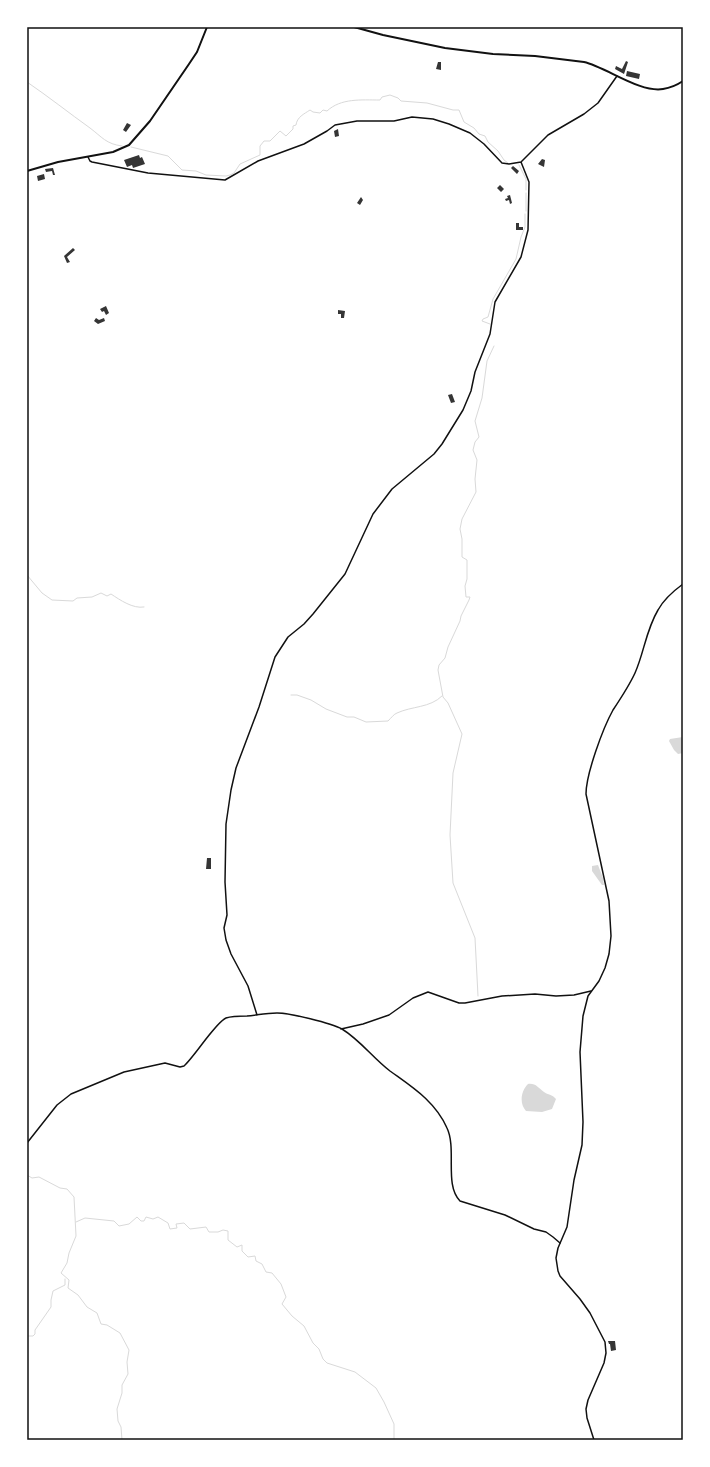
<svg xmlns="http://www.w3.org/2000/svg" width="710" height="1467" viewBox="0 0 710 1467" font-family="Ubuntu,sans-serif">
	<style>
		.water { fill: #d9d9d9 }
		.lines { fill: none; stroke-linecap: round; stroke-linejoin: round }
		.stream { stroke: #d9d9d9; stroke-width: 1 }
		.building { fill: #353535 }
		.minor { stroke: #111; stroke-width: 1.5 }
		.tertiary { stroke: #111; stroke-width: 1.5 }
		.secondary { stroke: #111; stroke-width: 2 }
		.primary { stroke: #111; stroke-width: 2 }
		.neatline { fill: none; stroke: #111; stroke-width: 1.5 }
	</style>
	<rect width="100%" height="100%" fill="#fff"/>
	<path class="water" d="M683,737V753L678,754L674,750L669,741L670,739Z
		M598,865L603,878L604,885H602L592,871V866Z
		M528,1084C536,1083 538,1088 544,1092C548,1095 552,1094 556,1099L552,1109L542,1112L526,1111C519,1103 521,1091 528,1084Z"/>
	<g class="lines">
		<path class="stream" d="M27,82C49,97 69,113 90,128C102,137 106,144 122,146
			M131,147L168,156L182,170L196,171L206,175L226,176L230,175L234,173L240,164L260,155V146L264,141H270L280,131L286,136L293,129V126L296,125C297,117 304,114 310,110L313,112L320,113L323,110L327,111C341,98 361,100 380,100L382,97L390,95L398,98L401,101L427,103L453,110H459L464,122L474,128L479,134L485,136L488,142L498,151L504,160L508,163
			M519,165L526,179V190
			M526,193V211
			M490,324L482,321L483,319L488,317L493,299L516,259L521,237L525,227V214
			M27,575L42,593L52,600L73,601L77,598L92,597L101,593L107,596L111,594C120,600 133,609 144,607
			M291,695H297L311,700L326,709L347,717H354L366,722L388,721C391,718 394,714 397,713C412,706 430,708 442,696
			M478,996L475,938L453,883L450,835L453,773L462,734L448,703L443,697L438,670L439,665L445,658L448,647L460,621L461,616L469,600L470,597H466L465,586L467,579V560L462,557V539L460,529L462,519L476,492L475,479L477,460L473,450L475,442L479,437L475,421L482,398L487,361L494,346
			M27,1175L32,1178L39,1177L60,1188L67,1189L74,1197L76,1236L69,1253L67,1263L61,1273L69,1280L68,1288L78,1295L87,1307L97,1313L101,1324L107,1325L120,1333L129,1350L127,1362L128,1374L122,1385V1393L117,1409L118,1421L121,1427L122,1440
			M76,1222L85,1218L114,1221L119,1226L129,1224L137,1217L141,1221H144L146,1217L153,1219L158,1217L168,1223L170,1229L177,1228L176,1224L184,1223L190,1229L206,1227L209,1232H218L223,1230L228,1231V1240L237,1247L242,1245V1251L248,1257L255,1256L256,1261L262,1264L266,1272L272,1273L281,1284L286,1297L282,1304L292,1316L304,1326L313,1343L319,1349L323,1359L327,1363L355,1372L376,1388L384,1402L394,1424V1440
			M27,1336H33L35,1334V1330L51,1307V1300L53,1291L65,1285V1279"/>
	</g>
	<path class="building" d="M626,61L628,62L624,74L615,69L616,66L622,69Z
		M438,62H441V70L436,69Z
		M627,71L640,74L639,79L626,76Z
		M127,123L131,125L126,132L123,130Z
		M338,129L339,136L335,137L334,131Z
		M139,155L140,158L142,157L145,164L133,168L132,165L127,167L124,160Z
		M542,159L545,160L544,167L538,164Z
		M513,166L519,171L517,174L511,168Z
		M53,168L55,175H53L52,171L46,172L45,169Z
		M44,174L45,179L38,181L37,176Z
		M500,185L504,189L501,192L497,188Z
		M510,195L512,203L510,204L509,200L506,201L505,199L508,198L507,196Z
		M361,197L363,200L360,205L357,203Z
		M516,223H519V227H523V230H516Z
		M73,248L75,250L67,257L70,262L67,263L64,256Z
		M106,306L109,313L106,315L104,311L102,312L100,309Z
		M338,310L345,311L344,318H341V314H338Z
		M96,318L99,320L104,318L105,321L98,324L94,321Z
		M452,394L455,402L451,403L448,395Z
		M207,858H211V869H206Z
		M608,1341H615L616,1350L611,1351L610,1344H609Z"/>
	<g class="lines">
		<path class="minor" d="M88,157L90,161L92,162L148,173L225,180L258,161L304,144L327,131L335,125L357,121H394L412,117L433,119L449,124L470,133L484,144L502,163L509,164L521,162L548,135L584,114L598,103L617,76
			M257,1015L248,986L231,954L226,940L224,928L227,915L225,882L226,824L231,790L236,768L259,707L275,657L288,637L304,624L313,614L345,574L373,514L392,489L434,454L442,444L463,410L471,391L475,372L490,334L495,302L521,257L528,230L529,182L521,162
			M341,1029L363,1024L389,1015L413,998L428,992L459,1003H465L502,996L535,994L556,996L574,995L591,991
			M27,1143L57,1105L71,1094L124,1072L165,1063L180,1067L184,1066C195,1056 216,1022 226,1018C232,1016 241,1016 247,1016C257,1015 267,1013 277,1013C290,1013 331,1023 342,1029C360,1040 373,1058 390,1071C412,1087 435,1101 447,1128C457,1149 444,1185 460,1201L505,1215L534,1229L546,1232L553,1237L560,1243"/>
		<path class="tertiary" d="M594,1440L587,1418L586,1409L588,1400L604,1363L606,1353L605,1342L590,1313L580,1299L560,1276L558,1271L556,1258L558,1248L567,1227L574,1180L582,1145L583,1122L580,1052L583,1016L588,996L599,981L605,968L609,954L611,936L609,901L586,794C586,774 603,728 613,710C621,698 629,686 635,673C644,653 646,630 658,610C664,599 672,592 683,584"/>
		<path class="secondary" d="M27,171L58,162L113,152L129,145L150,121L189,64L197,52L207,27"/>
		<path class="primary" d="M354,27L383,35L445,48L493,54L535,56L584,62C606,67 640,93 663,89C670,88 677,85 683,81"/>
	</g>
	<rect width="710" height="1467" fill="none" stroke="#ffffff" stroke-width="56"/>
	<rect x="28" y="28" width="654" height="1411" class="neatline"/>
</svg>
